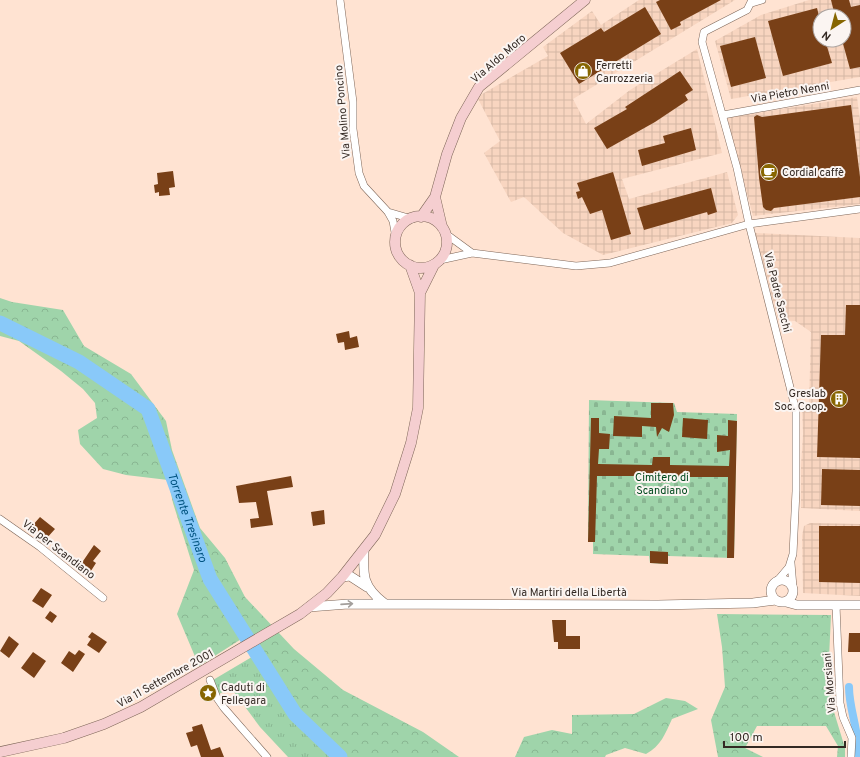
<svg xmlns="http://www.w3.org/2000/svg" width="860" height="757" viewBox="0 0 860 757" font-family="Overpass,sans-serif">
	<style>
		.industrial { fill: url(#industrial-grid); fill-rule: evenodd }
		.grass { fill: url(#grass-tufts) }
		.forest { fill: url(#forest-crowns) }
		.cemetery { fill: url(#cemetery-stones) }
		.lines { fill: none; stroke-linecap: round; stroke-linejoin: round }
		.canal { stroke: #89c9f9; stroke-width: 8 }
		.river { stroke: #89c9f9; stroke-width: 15 }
		.building { fill: #794017 }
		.minor-casing { stroke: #7e6658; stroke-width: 8 }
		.tertiary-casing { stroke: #7e6658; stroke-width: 10 }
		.secondary-casing { stroke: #7e6658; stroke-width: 11 }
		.minor { stroke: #fff; stroke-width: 7 }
		.tertiary { stroke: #fff; stroke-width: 9 }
		.secondary { stroke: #f5ced0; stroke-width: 10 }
		.oneway { stroke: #a39f9c }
		.labels { text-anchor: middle; stroke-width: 4; stroke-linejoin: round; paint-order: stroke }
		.street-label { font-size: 11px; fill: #332923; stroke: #fbf5f2 }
		.poi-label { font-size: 11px; fill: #332923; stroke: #fbf5f2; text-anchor: start }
		.park-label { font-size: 11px; fill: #004a1e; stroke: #fbf5f2 }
		.water-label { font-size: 12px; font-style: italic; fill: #005380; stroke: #fbf5f2 }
	</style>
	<defs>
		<pattern id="industrial-grid" width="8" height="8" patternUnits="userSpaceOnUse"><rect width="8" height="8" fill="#f8d5c0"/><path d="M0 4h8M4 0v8" fill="none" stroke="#d5b7a5"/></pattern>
		<pattern id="grass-tufts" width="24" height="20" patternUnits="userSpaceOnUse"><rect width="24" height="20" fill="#9fd4aa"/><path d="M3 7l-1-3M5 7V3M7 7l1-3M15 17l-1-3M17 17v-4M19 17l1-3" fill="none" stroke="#89b692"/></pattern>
		<pattern id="forest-crowns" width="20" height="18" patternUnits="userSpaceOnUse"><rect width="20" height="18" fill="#9fd4aa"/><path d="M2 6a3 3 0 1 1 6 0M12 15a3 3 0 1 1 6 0" fill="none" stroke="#89b692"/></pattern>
		<pattern id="cemetery-stones" width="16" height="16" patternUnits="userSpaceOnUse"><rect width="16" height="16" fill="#9fd4aa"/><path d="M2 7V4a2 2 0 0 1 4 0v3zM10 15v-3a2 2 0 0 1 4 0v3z" fill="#89b692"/></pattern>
	</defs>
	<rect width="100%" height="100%" fill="#ffe3d2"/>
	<path class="industrial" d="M639,0H735L573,99L586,124L630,90L697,49L722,153L622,179L629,199L727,172L738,215L732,223L603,255L563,233L524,197L511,202L484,153L500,141L477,97L548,56L543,47L592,11L601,25Z
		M809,0H860V77L731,99L715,41L761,15ZM820,16H844V40H820Z
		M857,97L860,121V204L753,216L727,118Z
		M755,233L860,238V511L801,508V465L803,434L802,405L809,404L811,332L795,321L778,320Z
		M810,523L860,524V596L803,593L802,536L804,526Z"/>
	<path class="grass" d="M257,654L295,714L340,757H288L260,727L231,688L219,694L213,680Z"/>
	<path class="forest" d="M0,298L12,302L63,310L84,346L131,374L166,421L172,450L200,528L225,558L245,597L294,649L343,690L423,732L459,757H340L295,714L246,636L199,666L177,614L194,570L173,503L168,480L126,475L103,469L80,444L78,430L97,418L95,403L83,389L61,371L19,341L0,336Z
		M717,614L831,615L828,680L834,712L845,748V757H837L838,746L826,726H757L745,748L763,757H718L711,720L725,687L722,647Z
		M666,698L685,701L698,709L672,719C665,734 661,746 646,754L625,748L606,755L605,757H515L524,737L552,730L572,734V715L634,714Z"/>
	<path class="cemetery" d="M589,400L674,403L677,412L737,414L734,558L668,556V564L650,563L649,556L593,554V542H588Z"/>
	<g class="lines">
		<path class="canal" d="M849,687C849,710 860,733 858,757"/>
		<path class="river" id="s1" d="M0,323L79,362L148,409L210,579L295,714L340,757"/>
	</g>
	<path class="building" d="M660,0H721L680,22L681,25L671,30L656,2Z
		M831,0H849L851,7L860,5V67L850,69L842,40H844V16H835Z
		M645,7L661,34L579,84L560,53L601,28L604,32Z
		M817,8L820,20V40H825L832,63L783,76L768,21Z
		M755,37L766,78L731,87L720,46Z
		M680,71L693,90L685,95L688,100L655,122L607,149L594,128L627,109L625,107Z
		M851,105L860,177V197L774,208L771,211L766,210L763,207L759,178L754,117L757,115L762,117Z
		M691,128L696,150L642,166L638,150L665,143L663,136Z
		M173,171L175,187L169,188L170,195L159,196V192L155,193L154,185L158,184L157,173Z
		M613,172L631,234L611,240L602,210L590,214L582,197L578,199L576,192L580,191L577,183Z
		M711,188L717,212L708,215L707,212L644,230L637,208Z
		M846,305H860V458L817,457L821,335H845Z
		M349,331L350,338L357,336L359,347L345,350L344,342L338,343L336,334Z
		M651,403H673L674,415L669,432L662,428L657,437L656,427L642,426V437L613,436L614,416L651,418Z
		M591,418H599V433L610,434L609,449H599L598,464L652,465L653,457H670V465L729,466L730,450L717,452V435L728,436V420L737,421L734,558H727L728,477H674V479L665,478L666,483L655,482V478H646L647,476H597L595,542H588Z
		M683,418L708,420L707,439L682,437Z
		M822,469L860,470V506L821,505Z
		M291,476L293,487L267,491L273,525L251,528L250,519L259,518L256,502L239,503L236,486Z
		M324,510L325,524L313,526L311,512Z
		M40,517L55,529L46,539L32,526Z
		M819,526H860V583L819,582Z
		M94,545L101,551L93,561L96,563L89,574L79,567Z
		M650,551L668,552V564L650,563Z
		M41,588L52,595L43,608L32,601Z
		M50,611L57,616L52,623L45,618Z
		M552,620H566V636H580V649H558V642H554Z
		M92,632L107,642L99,653L87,645L91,639L88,637Z
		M849,633H860V652H848Z
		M9,636L19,644L9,658L0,651Z
		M79,650L85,654L73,672L61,663L69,651L75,655Z
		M33,652L46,661L34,678L21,668Z
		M202,724L211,750L220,747L224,757H201L197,745L191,747L186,733L193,731L192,727Z"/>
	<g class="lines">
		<g class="minor-casing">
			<path id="minor" d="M340,0L353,102V129L359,173L364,186L388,212L393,221L396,238
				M752,0L747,10L704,32L702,42L737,168L749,224L796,411V491L793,554L789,567L778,580
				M752,3L762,0
				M723,115L860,90
				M388,212L412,219
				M446,234L472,253
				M440,260L472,253L576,266L610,263L749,224L860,209
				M0,519L40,547L103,598
				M791,563L793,587
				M836,605L840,703L843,717L852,738L851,757
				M210,680L217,698L224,708L267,757"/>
		</g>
		<g class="tertiary-casing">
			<path id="tertiary" d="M364,549C363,575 362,586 384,603
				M342,577L350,576L367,587
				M771 591a11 11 0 1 1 22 0a11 11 0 1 1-22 0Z
				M786,602L797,605H860
				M309,607L348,604L658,605L753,603L776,600"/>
		</g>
		<g class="secondary-casing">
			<path id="secondary" d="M435,197L442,227
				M395 242a26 26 0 1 1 52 0a26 26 0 1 1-52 0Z
				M421,217L435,197L447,154L461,118L479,87L585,0
				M410,265L420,293
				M0,752L64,738L104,724L141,707L300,614L327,593L342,577L375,535L395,494L411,443L418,408L420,293L434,265"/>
		</g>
		<use href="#minor" class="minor"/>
		<use href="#tertiary" class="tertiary"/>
		<use href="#secondary" class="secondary"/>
	</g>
	<defs><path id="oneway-shaft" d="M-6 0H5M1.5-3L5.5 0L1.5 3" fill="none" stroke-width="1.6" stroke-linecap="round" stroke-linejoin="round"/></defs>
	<use class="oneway" href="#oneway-shaft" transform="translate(347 604) rotate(-4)"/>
	<defs>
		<g id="shop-disc" transform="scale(0.9)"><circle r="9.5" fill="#876601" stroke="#fbf5f2"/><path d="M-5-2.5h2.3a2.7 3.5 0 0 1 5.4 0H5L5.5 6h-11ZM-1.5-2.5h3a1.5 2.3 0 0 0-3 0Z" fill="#fff"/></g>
		<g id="cafe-disc" transform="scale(0.9)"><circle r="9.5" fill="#876601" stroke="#fbf5f2"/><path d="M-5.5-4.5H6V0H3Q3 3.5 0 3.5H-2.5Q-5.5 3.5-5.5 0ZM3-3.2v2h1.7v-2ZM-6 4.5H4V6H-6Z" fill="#fff"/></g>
		<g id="building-disc" transform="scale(0.9)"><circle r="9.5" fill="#876601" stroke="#fbf5f2"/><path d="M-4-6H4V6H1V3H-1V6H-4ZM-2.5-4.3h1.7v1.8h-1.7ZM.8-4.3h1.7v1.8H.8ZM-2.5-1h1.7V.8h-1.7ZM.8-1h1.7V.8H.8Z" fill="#fff"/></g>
		<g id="sight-disc" transform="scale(0.9)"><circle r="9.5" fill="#876601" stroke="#fbf5f2"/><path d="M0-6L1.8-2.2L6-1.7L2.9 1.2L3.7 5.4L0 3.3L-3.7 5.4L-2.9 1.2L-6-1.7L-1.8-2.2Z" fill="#fff"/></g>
	</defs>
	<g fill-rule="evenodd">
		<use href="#shop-disc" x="583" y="71"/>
		<use href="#cafe-disc" x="769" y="172"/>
		<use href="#building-disc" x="839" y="399"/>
		<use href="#sight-disc" x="208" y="693"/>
	</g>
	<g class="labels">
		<g class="street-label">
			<text transform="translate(498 58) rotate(-41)" y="4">Via Aldo Moro</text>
			<text transform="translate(790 92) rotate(-10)" y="4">Via Pietro Nenni</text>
			<text transform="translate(342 112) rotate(-95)" y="4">Via Molino Poncino</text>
			<text transform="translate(778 292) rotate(76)" y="4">Via Padre Sacchi</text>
			<text transform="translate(59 549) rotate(38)" y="4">Via per Scandiano</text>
			<text x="569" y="596">Via Martiri della Libertà</text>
			<text transform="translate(165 678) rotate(-29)" y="4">Via 11 Settembre 2001</text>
			<text transform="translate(829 683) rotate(-95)" y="4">Via Morsiani</text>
		</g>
		<g class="poi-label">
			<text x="596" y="69">Ferretti<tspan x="596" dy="13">Carrozzeria</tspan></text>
			<text x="782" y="176">Cordial caffè</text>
			<text x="826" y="397" text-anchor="end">Greslab<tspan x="826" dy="13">Soc. Coop.</tspan></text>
			<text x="221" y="691">Caduti di<tspan x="221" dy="13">Fellegara</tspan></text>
		</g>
		<g class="park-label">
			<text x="662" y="481">Cimitero di<tspan x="662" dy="13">Scandiano</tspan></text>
		</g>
		<g class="water-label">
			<text dy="4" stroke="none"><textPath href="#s1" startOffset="287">Torrente Tresinaro</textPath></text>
		</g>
	</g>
	<g transform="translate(832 28) rotate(216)"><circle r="19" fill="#fbf5f2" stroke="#aba39f"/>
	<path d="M0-3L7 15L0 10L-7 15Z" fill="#876601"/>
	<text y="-6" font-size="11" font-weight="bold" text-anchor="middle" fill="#332923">N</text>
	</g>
	<path d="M724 741v6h121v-6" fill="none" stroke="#332923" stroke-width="2"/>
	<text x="730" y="741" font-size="12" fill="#332923" stroke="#fbf5f2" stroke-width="3" paint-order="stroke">100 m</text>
</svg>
